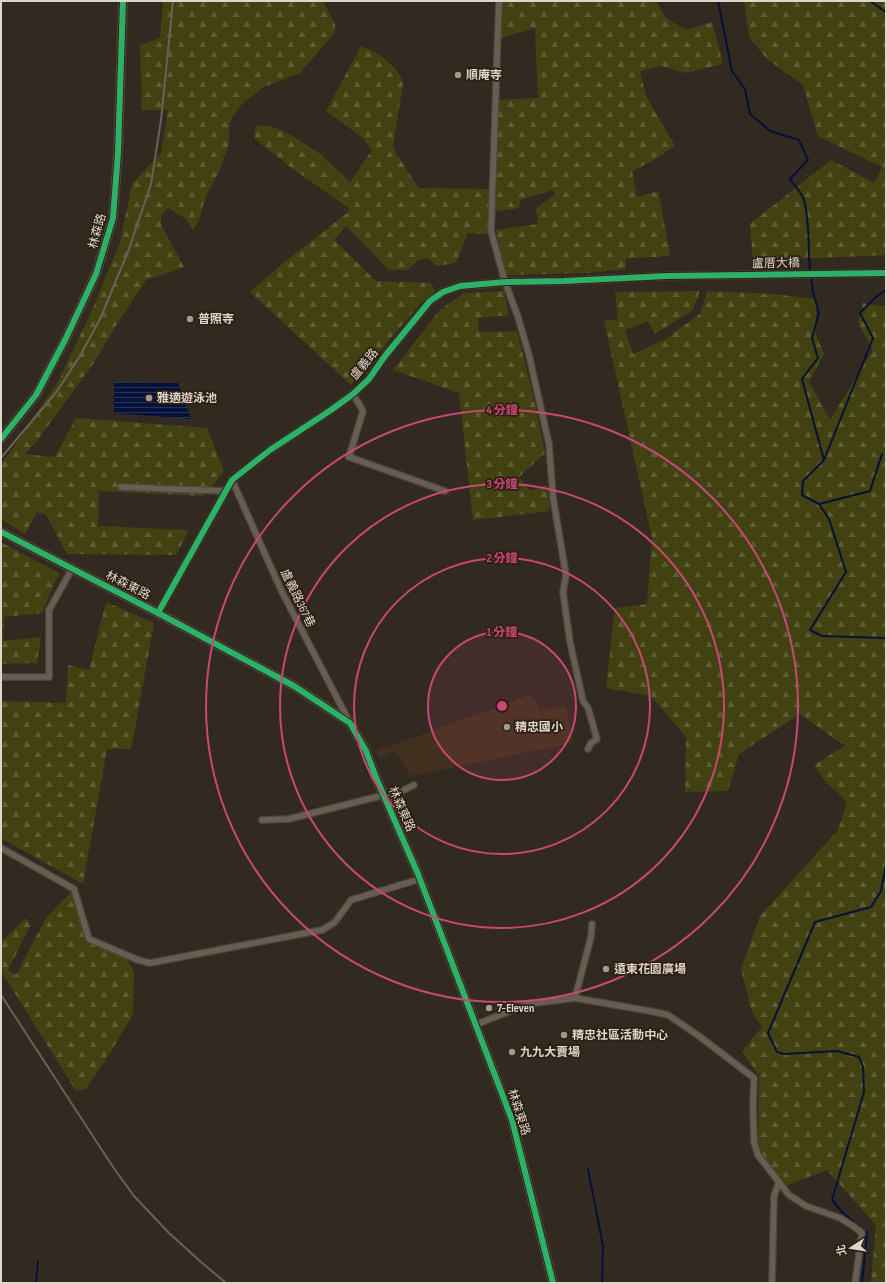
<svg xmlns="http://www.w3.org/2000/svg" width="887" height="1284" viewBox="0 0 887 1284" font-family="'Sofia Sans Condensed','Noto Sans TC',sans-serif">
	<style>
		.built { fill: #42301e }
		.forest { fill: url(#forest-firs) }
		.water { fill: url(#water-rules) }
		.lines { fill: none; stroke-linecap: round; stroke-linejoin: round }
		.stream { stroke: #06113a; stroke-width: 2 }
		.minor-casing { stroke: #4c453e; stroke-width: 8 }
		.tertiary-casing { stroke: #4c453e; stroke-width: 9 }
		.secondary-casing { stroke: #4c453e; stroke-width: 10 }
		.minor { stroke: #685d51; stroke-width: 5.5 }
		.tertiary { stroke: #685d51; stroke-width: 7 }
		.secondary { stroke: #756759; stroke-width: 8 }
		.rail { stroke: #696158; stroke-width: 2 }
		.cycleway-casing { stroke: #2d2012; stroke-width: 8 }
		.cycleway { stroke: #2db169; stroke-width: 6 }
		.ring { fill: none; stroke: #c94777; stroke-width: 2 }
		.poi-dot { fill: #a29990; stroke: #2d2012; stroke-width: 1.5 }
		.labels { text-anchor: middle; stroke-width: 3.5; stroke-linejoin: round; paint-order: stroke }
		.poi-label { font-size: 12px; font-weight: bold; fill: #ded5cb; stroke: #2d2012; text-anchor: start }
		.street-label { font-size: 12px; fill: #ded5cb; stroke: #2d2012 }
		.centre { fill: #c94777; stroke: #2d2012; stroke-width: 2 }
		.ring-label { font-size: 12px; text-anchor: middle; font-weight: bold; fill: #c94777; stroke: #2d2012; stroke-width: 3.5; stroke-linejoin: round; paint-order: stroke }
	</style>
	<defs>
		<pattern id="forest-firs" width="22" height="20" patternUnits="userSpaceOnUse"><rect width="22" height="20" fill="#424111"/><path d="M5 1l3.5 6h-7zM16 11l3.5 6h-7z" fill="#5d5c32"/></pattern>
		<pattern id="water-rules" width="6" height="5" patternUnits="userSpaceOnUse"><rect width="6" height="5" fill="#06113a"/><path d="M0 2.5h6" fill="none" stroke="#2a3355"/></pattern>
	</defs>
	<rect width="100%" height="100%" fill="#322a21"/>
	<path class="built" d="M527,696L531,697L535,700L539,710L566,707L574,743L411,776L395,751L379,758L376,751Z"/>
	<path class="forest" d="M163,1H323L335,24V32L300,73L263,87L242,104L232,117L229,126V144L219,172L208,192L204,202L199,220L193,231L186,219L168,208L161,215V225L184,267L146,280L115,327L93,364L37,441L25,454L55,457L76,418L207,428L224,471L204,496L99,491L98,526L189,530L176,555L67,554L46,515L37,512L25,534L1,519V463L11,451L59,380L93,308L120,242L132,184L161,153L168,110H142L140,45L160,38Z
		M502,1H656L666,18L686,30L712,22L723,64L685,73L662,66L640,71L646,96L675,146L652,161L632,171L637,197L658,191L670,253L668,256L625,259L626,269L587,273L506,275L496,230L538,224L536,208L555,195L553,190L520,200L519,208L494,212L499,100L538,98L535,28L500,38Z
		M744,1H886V255L753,261L750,224L831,160L874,183L882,167L818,136L803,85L767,59L749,37Z
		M361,46C377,52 398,65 403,83L393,147L396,153L418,187L421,188L490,189L487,234L468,233L456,263L436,266L428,258L418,260L408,270H389L346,226L334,240L376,281L431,283L435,291L420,304L351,385L250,292L281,265L347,213L350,209L289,166L255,139L254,132L257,125L272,127L284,131L319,153L350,182L372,150L363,138L326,111Z
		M504,291L509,315L478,318L479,332L517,331L534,399L545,453L519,477L530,491L547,485L550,511L473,520L459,393L393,370L440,310L464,293Z
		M700,291L693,310L655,334L648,321L625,330L633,354L664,340L701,313L707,291L773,294L816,299V335L824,354L809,381L830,420L873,350L858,323L863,303L886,307V1283H871L876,1225L827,1170L783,1187L758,1151L759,1076L742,1051L762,1027L752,1012L741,969L760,916L838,830L847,802L825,781L814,765L846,745L839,742L800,714L739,754L728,791L685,792L686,737L651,696L606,688L615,608L647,604L652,538L604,321L618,319L615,292Z
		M1,542L59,573L42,613L4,617L3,641L41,637L37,663L1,664Z
		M106,602L154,623L131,749H107L83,884L1,838V701L66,703L68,665L89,670Z
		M74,889L89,939L124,954L134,972L133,1014L112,1050L86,1089L76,1091L1,971V942L26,918L30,926L8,970L16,975L46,918Z"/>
	<path class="water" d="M114,382L178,383L191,419L114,413Z"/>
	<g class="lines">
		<path class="stream" d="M718,1L732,71L745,89L750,114L770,131L799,140L808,160L790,179C794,185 802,193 804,200C810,223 808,248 810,272
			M870,1L886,12
			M811,276L813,292L819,313L812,338L818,358L802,379L824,460
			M886,290L876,297L860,313L873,338L824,460L803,481L802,495L819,504L829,519L846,572L810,630L822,636L886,638
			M819,504L870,491L882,454
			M588,1169L603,1246L602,1283
			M36,1283L38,1261
			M862,1283L867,1233L842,1212L832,1200L864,1092L863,1067L859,1057L837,1051L784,1054L777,1052L768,1033L815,922L871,907L881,891L886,865"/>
		<g class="minor-casing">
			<path id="minor" d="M499,1L491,231L505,282L518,317L529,355L549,444L553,497L566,575L563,592L570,642L583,701L588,708L597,739L591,743L588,749
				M353,394L363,411L349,457L445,491
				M232,480L282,592L349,721
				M121,487L226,491
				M1,677H49V610L72,569
				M386,799L414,785
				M262,820L289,819L384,795
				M1,848L74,889L89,939L138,960L150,963L322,930L335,922L351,900L420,879
				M575,998L591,937L592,924
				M475,1025L528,1004L575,998L655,1012L668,1015L699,1036L754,1078L753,1105L754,1142L758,1155L789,1195L806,1206L840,1218L853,1226L862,1233L855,1283
				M772,1283L774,1196L779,1182"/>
		</g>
		<g class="tertiary-casing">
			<path id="tertiary" d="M158,613L232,480L270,450L331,410L353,394L369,379L385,356L430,301L443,292L460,286L505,282L564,281L667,276L886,273"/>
		</g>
		<g class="secondary-casing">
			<path id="secondary" d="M1,439L36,395L65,340L96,274L113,218L118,153L123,1
				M1,532L158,613L294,686L350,723L366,751L377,780L418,874L512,1120L553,1283"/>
		</g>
		<use href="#minor" class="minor"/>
		<use href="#tertiary" class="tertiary"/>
		<use href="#secondary" class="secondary"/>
		<path class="rail" d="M1,458L57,391L80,356L101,317L129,249L151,184L161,120L173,1
			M1,995L113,1167L134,1196L169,1233L201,1262L226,1283"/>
		<g class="cycleway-casing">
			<path id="cycleway" d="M1,439L36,395L65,340L96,274L113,218L118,153L123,1
				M1,532L158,613L294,686L350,723L366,751L377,780L418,874L512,1120L553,1283
				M158,613L232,480L270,450L331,410L353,394L369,379L385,356L430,301L443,292L460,286L505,282L564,281L667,276L886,273"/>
		</g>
		<use href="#cycleway" class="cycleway"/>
	</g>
	<circle cx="502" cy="706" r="74" fill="#c94777" fill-opacity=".12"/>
	<g class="ring">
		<circle cx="502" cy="706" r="74"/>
		<circle cx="502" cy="706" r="148"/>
		<circle cx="502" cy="706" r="222"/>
		<circle cx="502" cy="706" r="296"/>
	</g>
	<g class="poi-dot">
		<circle cx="458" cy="75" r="4"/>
		<circle cx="190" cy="319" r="4"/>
		<circle cx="149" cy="398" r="4"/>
		<circle cx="507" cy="727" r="4"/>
		<circle cx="606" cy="969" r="4"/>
		<circle cx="489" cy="1008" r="4"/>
		<circle cx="564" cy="1035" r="4"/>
		<circle cx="512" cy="1052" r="4"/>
	</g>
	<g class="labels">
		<g class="poi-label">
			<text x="466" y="79">順庵寺</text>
			<text x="198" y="323">普照寺</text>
			<text x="157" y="402">雅適遊泳池</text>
			<text x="515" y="731">精忠國小</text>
			<text x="614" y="973">遠東花園廣場</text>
			<text x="497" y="1012">7-Eleven</text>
			<text x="572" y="1039">精忠社區活動中心</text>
			<text x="520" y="1056">九九大賣場</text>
		</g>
		<g class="street-label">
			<text transform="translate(97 231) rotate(-75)" y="4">林森路</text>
			<text transform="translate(776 263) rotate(-1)" y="4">盧厝大橋</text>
			<text transform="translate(364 364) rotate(-51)" y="4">盧義路</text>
			<text transform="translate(128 585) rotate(27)" y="4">林森東路</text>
			<text transform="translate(298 598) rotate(64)" y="4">盧義路367巷</text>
			<text transform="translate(402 809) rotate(66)" y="4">林森東路</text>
			<text transform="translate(519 1112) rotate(72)" y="4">林森東路</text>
		</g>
	</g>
	<circle cx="502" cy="706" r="6" class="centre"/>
	<g class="ring-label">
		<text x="502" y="414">4 分鐘</text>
		<text x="502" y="488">3 分鐘</text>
		<text x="502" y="562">2 分鐘</text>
		<text x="502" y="636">1 分鐘</text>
	</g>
	<rect width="887" height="1284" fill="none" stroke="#ded5cb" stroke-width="4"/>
	<g transform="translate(851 1248) rotate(258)" stroke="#2d2012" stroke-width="3" paint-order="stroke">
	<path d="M0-3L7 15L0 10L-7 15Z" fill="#ded5cb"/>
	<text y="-6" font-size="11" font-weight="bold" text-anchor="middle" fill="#ded5cb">北</text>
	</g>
</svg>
